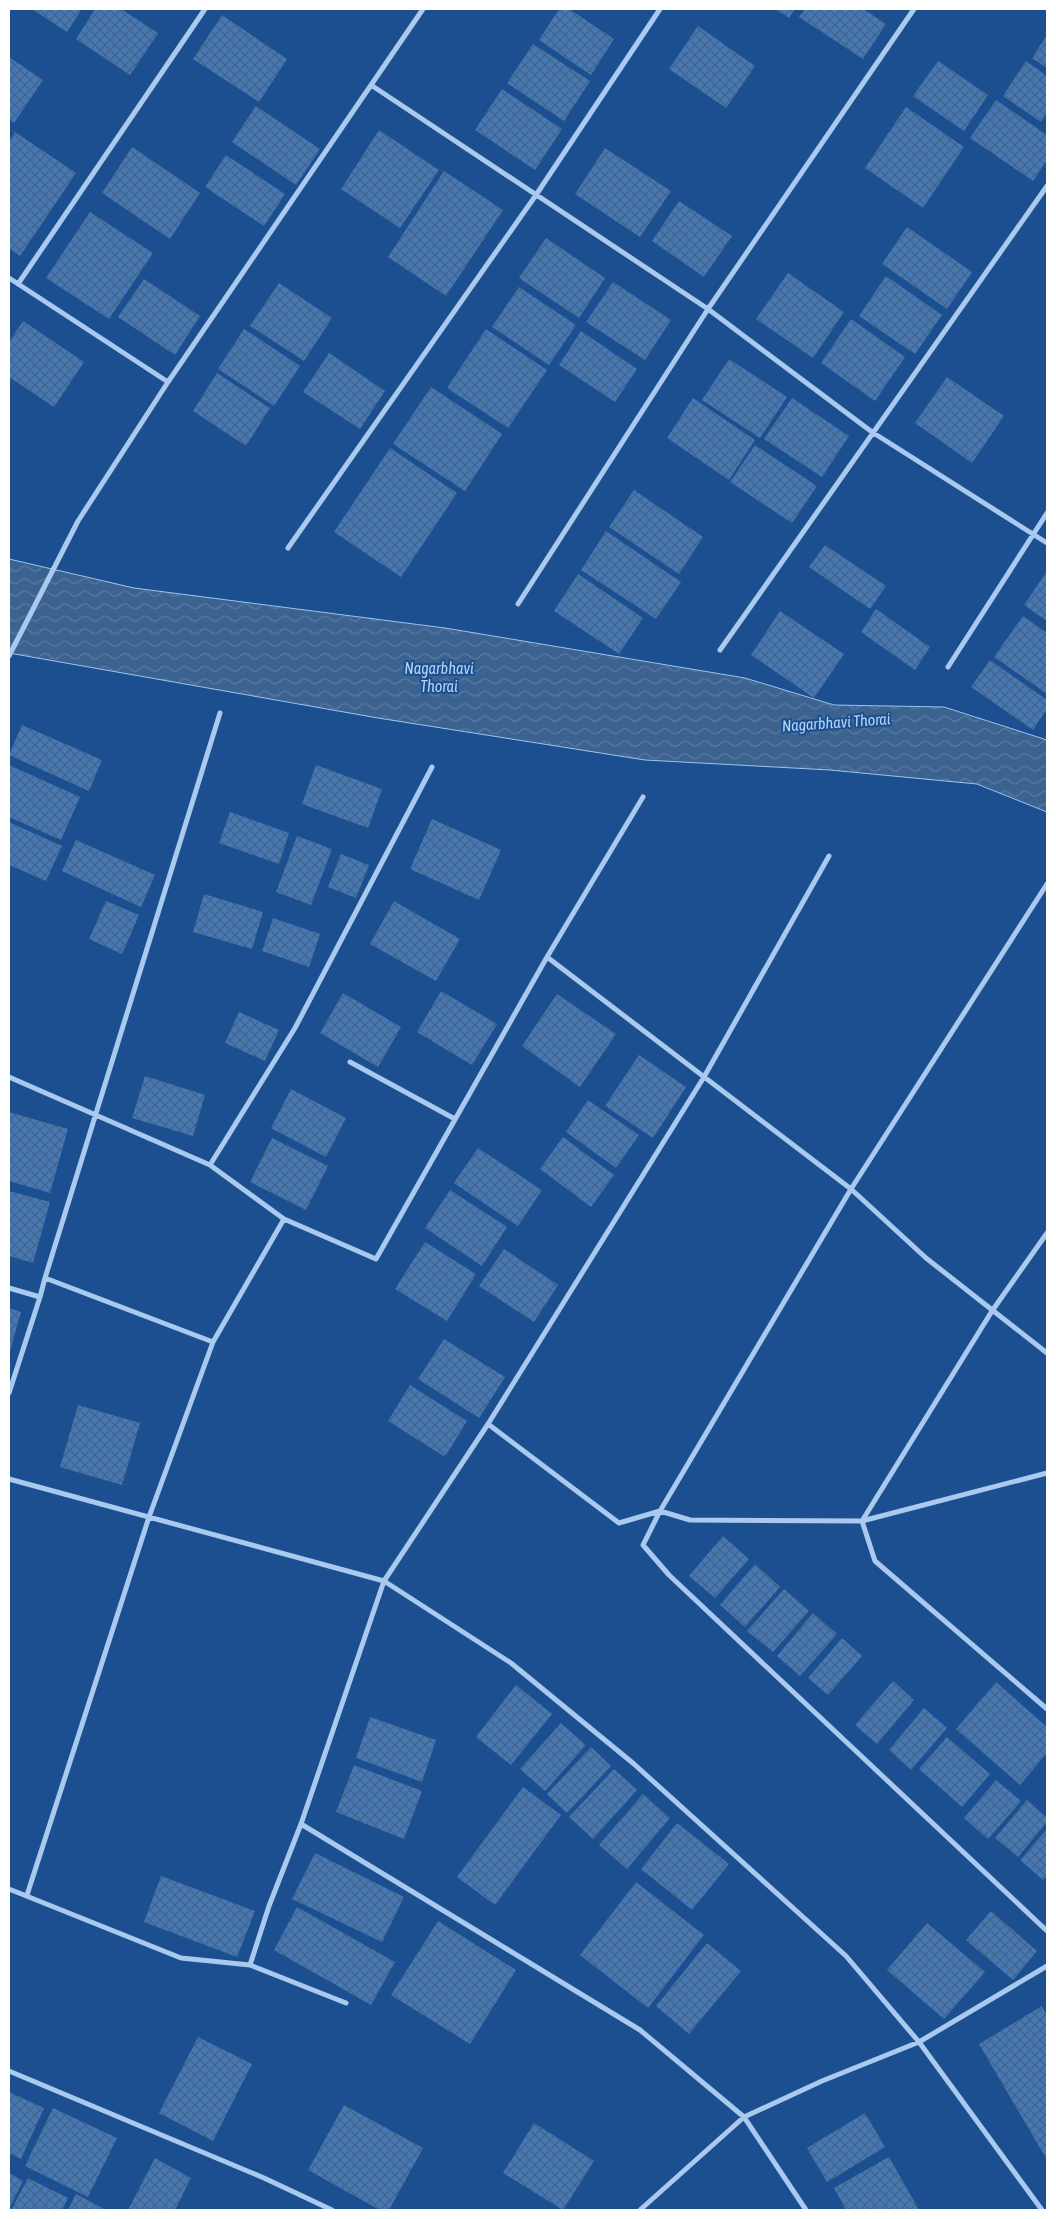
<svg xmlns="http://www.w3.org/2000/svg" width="1056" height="2219" viewBox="0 0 1056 2219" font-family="'Asap Condensed',sans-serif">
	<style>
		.water { fill: url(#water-waves); stroke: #9cc4f0 }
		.building { fill: url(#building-cross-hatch) }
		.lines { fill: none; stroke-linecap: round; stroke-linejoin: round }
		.minor { stroke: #a9c9ee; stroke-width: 5 }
		.labels { text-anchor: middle; stroke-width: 4; stroke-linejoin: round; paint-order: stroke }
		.water-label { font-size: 16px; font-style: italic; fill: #b5d3f5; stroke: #1b4f8f }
	</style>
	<defs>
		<pattern id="water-waves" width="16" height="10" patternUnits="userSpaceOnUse" patternTransform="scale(1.25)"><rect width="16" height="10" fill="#3c6290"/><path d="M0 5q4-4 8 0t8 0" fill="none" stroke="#597aa1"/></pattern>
		<pattern id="building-cross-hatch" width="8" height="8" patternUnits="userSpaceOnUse" patternTransform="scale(1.25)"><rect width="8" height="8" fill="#4478b7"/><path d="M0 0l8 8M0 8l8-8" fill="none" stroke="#486282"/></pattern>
	</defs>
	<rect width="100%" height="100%" fill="#1b4f8f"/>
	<path class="water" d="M9,559L134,588L445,628L745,678L834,705L944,707L1047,740V812L977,784L830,770L645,760L378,718L9,653Z"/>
	<path class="building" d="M32,9H79L81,10L67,32Z
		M95,9H121L158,33L130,75L76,39Z
		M559,9H569L614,39L591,75L539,40Z
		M775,9H795L789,18Z
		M805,9H863L886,24L863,59L799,17Z
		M222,15L287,59L259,102L193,59Z
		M698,26L755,66L726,108L669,69Z
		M1047,35V68L1032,58Z
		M533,44L590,81L564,121L507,83Z
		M9,57L43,80L14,123L9,119Z
		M938,61L988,95L964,131L913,96Z
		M1026,61L1047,76V113L1041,122L1003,96Z
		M502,89L562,129L535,170L475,130Z
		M996,100L1047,135V160L1033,181L970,138Z
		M256,106L320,149L296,185L232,142Z
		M906,107L964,147L923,208L865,168Z
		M379,130L439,170L400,228L341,189Z
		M15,132L76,173L20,256L9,248V142Z
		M132,147L200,193L170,239L102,193Z
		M605,148L671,191L640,237L575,194Z
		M226,155L285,194L264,226L205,187Z
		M444,171L503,210L446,296L388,257Z
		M679,201L732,236L704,277L652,241Z
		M90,212L153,253L109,319L46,278Z
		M907,227L972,272L947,309L882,264Z
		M546,238L605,278L579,318L519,278Z
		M788,273L844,312L813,358L756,319Z
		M886,276L942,315L915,354L859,316Z
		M144,279L200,316L175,355L118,317Z
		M613,282L671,320L645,360L586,322Z
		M279,283L332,318L304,361L250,326Z
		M519,287L576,325L549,365L492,327Z
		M851,319L905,357L875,401L821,363Z
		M23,321L84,362L54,407L9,377V342Z
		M244,329L300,366L274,406L218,369Z
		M486,329L547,370L508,428L447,388Z
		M581,331L637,369L615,402L559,365Z
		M329,353L385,391L360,429L303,392Z
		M729,359L787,397L760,438L702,400Z
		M217,373L270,408L246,446L193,411Z
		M947,377L1004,416L972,463L915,423Z
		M431,387L502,434L465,491L393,444Z
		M693,398L755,440L729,480L667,438Z
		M792,398L849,436L822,477L764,439Z
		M755,445L817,486L792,523L730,482Z
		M390,448L457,493L401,577L334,532Z
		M634,490L703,537L679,574L609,527Z
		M606,531L681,582L656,619L581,570Z
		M825,545L886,586L870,609L809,567Z
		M1047,571V621L1024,605Z
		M578,574L643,618L619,654L554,611Z
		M876,609L930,647L915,670L861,632Z
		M780,611L844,654L814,698L751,655Z
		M1023,616L1047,633V694L994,657Z
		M990,660L1047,700V709L1033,730L971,687Z
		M22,725L102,760L89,791L9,755Z
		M9,765L80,797L61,840L9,817Z
		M316,765L382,789L368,828L302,804Z
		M230,812L289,833L279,864L219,843Z
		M432,819L501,850L479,900L410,869Z
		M9,822L62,846L46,881L9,865Z
		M297,836L332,849L311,905L276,892Z
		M76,840L155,875L141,907L62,871Z
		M341,854L369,865L356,898L328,887Z
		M204,894L263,912L252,949L193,932Z
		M106,901L139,915L122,954L89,939Z
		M394,901L460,939L436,981L370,944Z
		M273,918L320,934L309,967L262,951Z
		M441,991L497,1024L472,1065L417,1032Z
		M343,993L401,1027L378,1067L320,1033Z
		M557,994L616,1034L580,1087L522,1046Z
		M239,1012L279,1030L265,1061L225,1043Z
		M639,1055L686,1087L653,1138L605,1106Z
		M145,1076L205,1095L193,1136L132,1118Z
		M291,1089L346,1118L326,1157L271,1128Z
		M588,1100L639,1135L616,1168L566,1132Z
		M9,1112L68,1129L50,1193L9,1181Z
		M563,1137L614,1175L591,1207L540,1169Z
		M272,1138L328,1166L306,1210L250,1182Z
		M478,1148L542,1190L518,1226L454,1183Z
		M450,1190L507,1227L482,1266L425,1228Z
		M9,1191L50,1202L33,1263L9,1256Z
		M425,1242L476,1274L447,1321L395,1289Z
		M504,1249L558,1285L534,1322L479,1286Z
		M9,1308L21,1312L9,1355Z
		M444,1339L505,1377L479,1418L418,1379Z
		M410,1385L467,1421L445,1457L388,1421Z
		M78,1405L140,1423L122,1485L60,1467Z
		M723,1536L749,1559L715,1598L689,1576Z
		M755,1564L780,1587L745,1627L720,1605Z
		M784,1589L809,1611L773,1652L747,1631Z
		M813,1613L837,1634L800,1676L777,1656Z
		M842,1638L862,1656L828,1695L808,1678Z
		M893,1681L914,1700L877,1744L855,1725Z
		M996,1682L1047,1727V1753L1020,1785L956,1729Z
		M516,1685L552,1714L511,1765L476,1737Z
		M924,1708L947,1728L911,1770L889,1750Z
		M370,1717L436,1740L422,1782L356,1758Z
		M561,1723L586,1745L545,1791L520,1769Z
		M947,1737L990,1774L962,1807L919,1769Z
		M591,1747L611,1766L567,1813L547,1794Z
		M354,1765L422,1791L404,1839L336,1812Z
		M614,1769L637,1790L593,1839L569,1817Z
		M996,1780L1021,1801L988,1839L964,1818Z
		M523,1787L561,1815L495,1905L457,1877Z
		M643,1794L670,1818L627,1869L599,1845Z
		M1027,1800L1047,1818V1822L1018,1857L995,1838Z
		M677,1823L729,1864L692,1910L641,1869Z
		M1047,1829V1875L1043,1880L1020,1860Z
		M315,1853L404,1897L382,1942L292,1899Z
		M161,1876L255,1911L237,1957L144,1922Z
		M636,1882L704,1935L648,2008L580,1955Z
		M297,1907L395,1962L371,2005L274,1950Z
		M991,1911L1037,1951L1013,1980L966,1940Z
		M438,1921L516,1970L470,2044L391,1995Z
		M927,1923L985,1972L944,2019L887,1970Z
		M707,1943L741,1971L689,2034L656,2006Z
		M1042,2006L1047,2016V2160L979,2044Z
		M198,2037L252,2064L213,2141L159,2113Z
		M9,2092L44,2108L21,2159L9,2153Z
		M344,2105L423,2148L389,2210H380L308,2170Z
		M53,2108L117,2138L88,2197L25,2166Z
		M865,2113L885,2147L827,2182L807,2148Z
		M534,2123L594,2161L563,2210L503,2173Z
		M889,2157L919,2210H846L834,2188Z
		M155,2158L191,2178L175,2210H128Z
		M9,2173L23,2181L9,2209Z
		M28,2178L68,2198L62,2210H11Z
		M76,2194L106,2210H68Z"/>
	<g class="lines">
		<path class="minor" d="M371,85L708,309L872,432L1047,543
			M9,278L168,382
			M18,284L205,9
			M288,548L536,195L660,9
			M518,604L708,309L914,9
			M720,650L1047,186
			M9,656L78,521L168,382L423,9
			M948,667L1047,513
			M1047,884L851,1189L660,1511L643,1545L669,1575L1047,1931
			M547,957L851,1189L926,1258L1047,1353
			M350,1062L455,1119
			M9,1077L210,1165L284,1219L376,1259L547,957L643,797
			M210,1165L295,1028L432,767
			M1047,1233L992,1311L862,1521L875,1561L1047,1709
			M45,1278L220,713
			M9,1288L40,1297L45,1278L213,1342
			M9,1393L40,1297
			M488,1424L619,1523L660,1511L690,1520L862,1521L1047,1473
			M9,1479L384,1581L511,1663L634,1764L846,1956L919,2042L1042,2210
			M301,1824L640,2030L744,2117L806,2210
			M9,1889L181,1958L250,1965L346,2003
			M27,1895L149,1517L213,1342L284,1219
			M250,1965L269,1906L301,1824L384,1581L488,1424L704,1077L829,856
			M9,2071L264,2178L332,2210
			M640,2210L744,2117L822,2081L919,2042L1047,1966"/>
	</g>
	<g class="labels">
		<g class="water-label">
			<text x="439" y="674">Nagarbhavi<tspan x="439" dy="18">Thorai</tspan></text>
			<text transform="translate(836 722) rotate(-4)" y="6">Nagarbhavi Thorai</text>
		</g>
	</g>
	<rect width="1056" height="2219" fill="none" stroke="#ffffff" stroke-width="20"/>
</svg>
